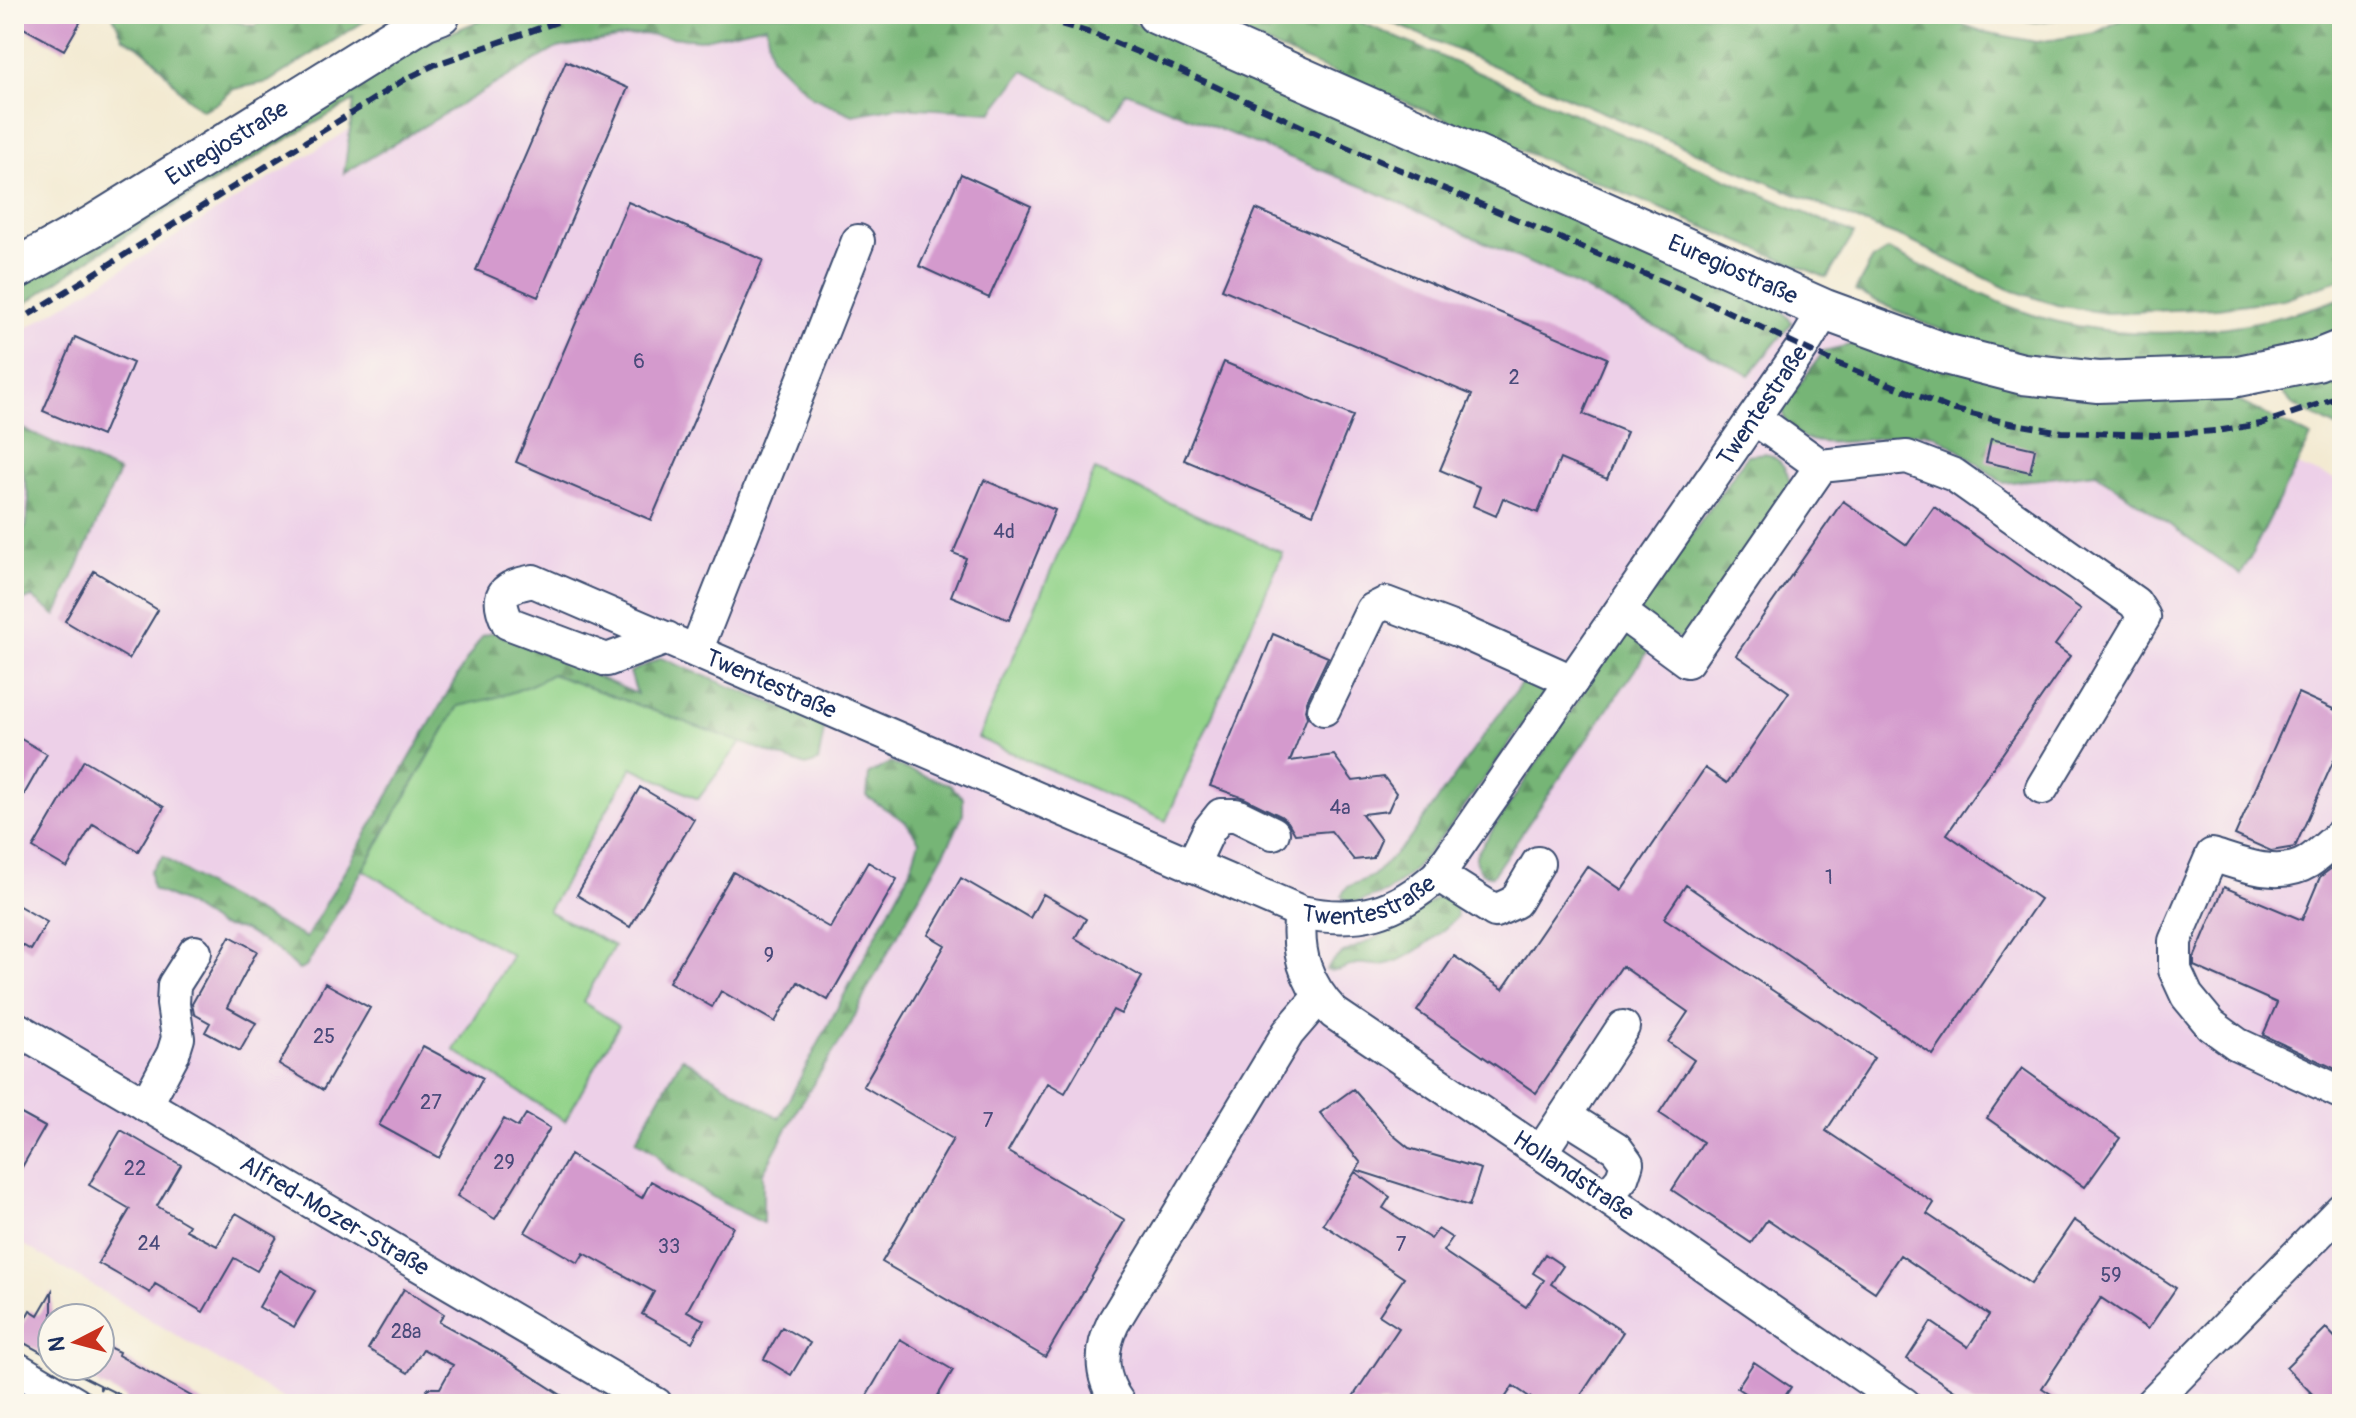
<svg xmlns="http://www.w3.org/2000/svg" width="2356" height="1418" viewBox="0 0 2356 1418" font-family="Pangolin,sans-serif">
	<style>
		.built { fill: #edd0e8 }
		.green { fill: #93d38a; stroke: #578174; stroke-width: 2 }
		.forest { fill: url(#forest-firs); stroke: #48726a; stroke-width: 2 }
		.building { fill: #d49acd }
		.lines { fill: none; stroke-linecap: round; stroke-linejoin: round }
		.minor-casing { stroke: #3b4b6f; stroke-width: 36 }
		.major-casing { stroke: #3b4b6f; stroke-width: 44 }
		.minor { stroke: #fff; stroke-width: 32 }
		.major { stroke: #fff; stroke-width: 40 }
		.rail { stroke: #1b2f5e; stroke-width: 6; stroke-dasharray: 12 6; stroke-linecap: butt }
		.labels { text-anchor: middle; stroke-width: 6; stroke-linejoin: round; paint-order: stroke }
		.number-label { font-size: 20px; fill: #494a7a }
		.street-label { font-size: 24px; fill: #1b2f5e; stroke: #fbf7ec }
	</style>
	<defs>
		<pattern id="forest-firs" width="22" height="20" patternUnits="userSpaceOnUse" patternTransform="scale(2)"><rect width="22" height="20" fill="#76b576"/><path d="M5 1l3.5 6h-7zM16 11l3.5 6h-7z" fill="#609464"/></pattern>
	</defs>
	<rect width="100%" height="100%" fill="#fbf7ec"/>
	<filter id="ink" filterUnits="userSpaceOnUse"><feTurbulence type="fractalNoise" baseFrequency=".0125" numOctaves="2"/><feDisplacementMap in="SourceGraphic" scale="16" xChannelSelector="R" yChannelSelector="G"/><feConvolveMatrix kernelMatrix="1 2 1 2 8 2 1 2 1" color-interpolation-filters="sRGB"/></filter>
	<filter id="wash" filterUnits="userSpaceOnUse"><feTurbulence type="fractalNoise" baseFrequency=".006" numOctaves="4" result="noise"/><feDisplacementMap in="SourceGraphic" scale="32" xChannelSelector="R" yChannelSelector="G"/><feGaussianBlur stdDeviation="1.8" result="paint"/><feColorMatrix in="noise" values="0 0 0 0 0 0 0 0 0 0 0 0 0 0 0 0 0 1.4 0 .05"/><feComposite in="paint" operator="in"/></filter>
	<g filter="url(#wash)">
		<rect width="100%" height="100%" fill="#f3ead2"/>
		<path class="built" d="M658,14H987L1805,305L2342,481V1404H292L14,1239V336L425,83Z"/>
		<path class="green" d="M1095,470L1283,553L1166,821L978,738Z
			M552,674L741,742L698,799L632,767L548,911L614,946L583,1002L619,1025L565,1121L454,1050L512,955L363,870L458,706C492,699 522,692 552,674Z"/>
		<path class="forest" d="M112,14H206L254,26L275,14H376L268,82L234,89L216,104L202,110L185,96L155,60L137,45L123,38Z
			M495,14H1109L1159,32L1769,292L1792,323L1749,375L1562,278L1369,189L1126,92L1111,117L1024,71L992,112L897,107L853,115L812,97L771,57L766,25L700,40L641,34L557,48L344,173L354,101C238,167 122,233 14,312V286L407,51Z
			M1194,14H1342L1854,234L1827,278Z
			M1372,14H1933L1984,32L2037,42L2095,33L2133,14H2342V279L2283,299L2217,308L2106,313L2057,305L2008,289L1908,240L1858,221Z
			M1989,14H2089L2036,22Z
			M1888,250C1929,269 1969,290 2011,307C2116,349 2238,335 2342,298V332L2230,360L2153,367L2029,355L1994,347L1930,326L1855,291L1872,260Z
			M1875,339L2079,398L2158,402L2230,397L2311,437L2241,575L2096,473L2003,483C1989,473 1943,436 1931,434C1892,427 1789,471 1782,408L1824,351Z
			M2342,367V430L2293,405L2283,394L2284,384Z
			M14,425L119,472L56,616L32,597L14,604V540L26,527L29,499L22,470L14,457Z
			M1765,453C1783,460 1787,469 1791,487L1685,643L1637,611L1748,455Z
			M1626,628L1652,645L1492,876L1482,873L1476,863V855Z
			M493,632L637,694L630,672L661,658L825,725L818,762L806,766L552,674C522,692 492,699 458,706L306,967L299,970L278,951L244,930L219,926L182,902L152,889L150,871L163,856L210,888L306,938L466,661L482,636Z
			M1530,671L1551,685L1450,827L1410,874L1387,892L1352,904L1341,896L1347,887L1373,876L1408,841Z
			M890,763L950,785L963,798V814L954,835L868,988L851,1024L798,1108L763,1173V1223L723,1203L669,1170L656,1153L636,1140L682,1058L779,1118L910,871L919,841L906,822L867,797L869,774Z
			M1438,896C1451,900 1456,903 1457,917C1438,936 1410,961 1382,965C1374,966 1365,963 1357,964C1345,967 1339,973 1326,970C1340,948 1358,949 1379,936C1400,924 1419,912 1438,896Z"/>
		<g id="blocks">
			<path class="building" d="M14,14H85L64,50L14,23Z
				M566,61L628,88L538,297L476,270Z
				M961,174L1031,206L989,298L919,266Z
				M628,202L763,260L651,520L516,462Z
				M1256,209L1607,358L1583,414L1627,432L1607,479L1560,459L1538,513L1503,498L1496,516L1473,506L1480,487L1440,470L1472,395L1222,289Z
				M75,337L133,363L102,436L43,411Z
				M1224,362L1353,416L1313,514L1184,460Z
				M1991,439L2035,449L2030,472L1986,462Z
				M984,480L1055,510L1009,620L951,596L966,558L953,553Z
				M1843,501L1907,545L1934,507L2081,609L2055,645L2070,656L1947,834L2040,899L1933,1055L1686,885L1664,918L1874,1058L1826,1131L1934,1203L1927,1214L2031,1284L2074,1220L2176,1288L2148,1329L2101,1298L2042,1388L2066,1404H1974L1907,1359L1931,1322L1968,1347L1989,1315L1900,1255L1875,1292L1767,1220L1751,1243L1672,1190L1703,1142L1659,1113L1694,1060L1668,1042L1688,1012L1622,966L1536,1093L1417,1011L1454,956L1503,989L1587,866L1622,890L1705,768L1727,783L1789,692L1736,655Z
				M94,571L158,610L129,659L65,621Z
				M1273,634L1328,657L1307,701L1305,710L1307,717L1290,761L1334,755L1353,781L1384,777L1396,793L1388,811L1362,814L1381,840L1373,858L1354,860L1331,831L1295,834L1288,822L1281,816L1244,798L1210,786Z
				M2298,693L2342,713V742L2295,847L2271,851L2235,835Z
				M14,735L47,754L14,812Z
				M84,760L164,807L138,851L93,824L67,868L33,848Z
				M640,787L694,819L630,927L577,895Z
				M868,862L897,879L828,1000L798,982L775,1022L721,991L712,1007L669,982L733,872L830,928Z
				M2333,867L2342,870V1072L2263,1035L2277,1003L2194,966V958L2224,887L2302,920L2320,877Z
				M961,878L1030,918L1043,894L1086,919L1075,938L1142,977L1121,1014L1113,1010L1065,1093L1048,1083L1008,1152L1125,1220L1045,1357L882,1262L953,1139L863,1086L945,945L928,935Z
				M14,903L47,922L31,950L14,940Z
				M230,936L257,951L227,1007L256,1023L240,1051L205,1032L210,1023L194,1014L192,1004Z
				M325,983L370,1008L323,1090L279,1064Z
				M423,1046L483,1078L439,1158L379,1125Z
				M2022,1068L2120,1138L2085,1187L1987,1118Z
				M1353,1089L1393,1135L1409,1148L1481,1169L1469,1206L1356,1170L1361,1163L1320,1113Z
				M14,1110L45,1127L14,1181Z
				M526,1114L550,1128L495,1219L457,1196L504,1119L518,1127Z
				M121,1130L181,1165L157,1206L189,1225L186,1230L217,1246L236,1213L277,1237L257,1271L234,1258L203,1312L155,1284L150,1293L98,1263L130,1209L89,1185Z
				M570,1155L642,1198L651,1181L733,1227L687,1311L704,1320L692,1342L642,1314L654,1292L584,1253L578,1263L525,1232Z
				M1355,1172L1390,1197L1383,1208L1431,1239L1438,1229L1452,1238L1443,1251L1526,1307L1544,1280L1533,1273L1545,1254L1563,1266L1551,1284L1623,1332L1575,1404H1540L1513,1386L1501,1404H1348L1399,1328L1379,1315L1404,1278L1323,1224Z
				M280,1270L315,1291L294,1327L259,1307Z
				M404,1289L444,1314L439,1322L496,1353L575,1404H419L428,1388H440L453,1365L423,1349L408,1373L368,1349Z
				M52,1291V1339L44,1354L15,1338L30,1310L38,1315Z
				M782,1327L810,1343L791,1375L764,1359Z
				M2326,1328L2342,1345V1404H2322L2286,1367Z
				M900,1339L953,1370L933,1404H862Z
				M100,1343L119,1352L118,1355L205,1404H123L126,1398L102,1386L100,1390V1385L62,1366H100Z
				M1754,1362L1791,1387L1780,1404H1761L1737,1388Z"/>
		</g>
	</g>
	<g filter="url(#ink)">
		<use href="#blocks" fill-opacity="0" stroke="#3b4b6f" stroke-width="2"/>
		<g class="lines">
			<g class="minor-casing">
				<g id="minor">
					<path d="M1821,466L1907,457L1954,475L2135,603L2144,617L2042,788"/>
					<path d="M1620,612L1687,661L1821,466L1754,418"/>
					<path id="s1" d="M667,638L607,660L508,623C493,593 505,587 533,581C789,691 1045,803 1301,912C1358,924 1396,913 1438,875L1802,348L1825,310"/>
					<path d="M696,651L858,241"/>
					<path d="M1324,709L1372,610L1386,603L1460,631L1572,681"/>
					<path d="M2342,834C2331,843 2320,854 2308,862C2279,880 2241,864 2212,855L2175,941V970L2187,996L2211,1025L2237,1044L2342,1093"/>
					<path d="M1192,866L1209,830L1221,815H1236L1273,833"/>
					<path d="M1438,875L1495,911L1515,902L1538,863"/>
					<path id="s2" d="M1301,912C1295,952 1306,984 1334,1013L1606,1197L1904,1404"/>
					<path id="s3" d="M14,1027L656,1404"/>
					<path d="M146,1105L173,1054L178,1038L173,1004L174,985L195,952"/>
					<path d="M1565,1116L1616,1148L1627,1163L1622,1178L1606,1197"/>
					<path d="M1541,1152L1623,1027"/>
					<path d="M14,1367L76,1404"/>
					<path d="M1119,1404C1100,1378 1099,1352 1113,1323L1288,1033L1319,997"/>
					<path d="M2151,1404L2342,1209"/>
				</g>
			</g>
			<g class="major-casing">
				<g id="major">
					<path id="s4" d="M1157,14L1825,310L1945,354L2023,374L2098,382L2233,377L2317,360L2342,350"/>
					<path id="s5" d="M14,270L93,226L424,20L440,14"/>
				</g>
			</g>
			<use href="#minor" class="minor"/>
			<use href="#major" class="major"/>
			<path class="rail" d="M1027,14L1094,34L1171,66L1337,143L1682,290L1836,363L1951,409L2004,422L2062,432L2156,435L2216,431L2261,424L2342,396
				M14,324L404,80L434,65L580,14"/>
		</g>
	</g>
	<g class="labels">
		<g class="number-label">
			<text x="639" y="368">6</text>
			<text x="1514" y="384">2</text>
			<text x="1004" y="538">4d</text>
			<text x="1340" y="814">4a</text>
			<text x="1829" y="884">1</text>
			<text x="769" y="962">9</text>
			<text x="324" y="1043">25</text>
			<text x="431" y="1109">27</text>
			<text x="988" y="1127">7</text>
			<text x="504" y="1169">29</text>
			<text x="135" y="1175">22</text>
			<text x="149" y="1250">24</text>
			<text x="1401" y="1251">7</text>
			<text x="669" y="1253">33</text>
			<text x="2111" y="1282">59</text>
			<text x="406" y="1338">28a</text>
		</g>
		<g class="street-label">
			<text dy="8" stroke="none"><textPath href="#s5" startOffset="248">Euregiostraße</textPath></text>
			<text dy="8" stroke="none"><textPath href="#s4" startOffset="630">Euregiostraße</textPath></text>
			<text dy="8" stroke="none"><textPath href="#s1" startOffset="1788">Twentestraße</textPath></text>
			<text dy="8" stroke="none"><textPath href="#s1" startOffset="492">Twentestraße</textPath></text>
			<text dy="8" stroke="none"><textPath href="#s1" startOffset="1140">Twentestraße</textPath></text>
			<text dy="8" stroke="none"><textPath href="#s2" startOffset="400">Hollandstraße</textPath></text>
			<text dy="8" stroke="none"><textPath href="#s3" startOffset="372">Alfred-Mozer-Straße</textPath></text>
		</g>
	</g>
	<rect width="2356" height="1418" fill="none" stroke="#fbf7ec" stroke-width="48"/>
	<g transform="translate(76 1342) rotate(264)"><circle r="38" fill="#fbf7ec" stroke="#a1a7b3" stroke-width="2"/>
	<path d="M0-6L14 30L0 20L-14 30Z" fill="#c8321e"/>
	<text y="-12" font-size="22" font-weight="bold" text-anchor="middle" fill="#1b2f5e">N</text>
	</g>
</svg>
